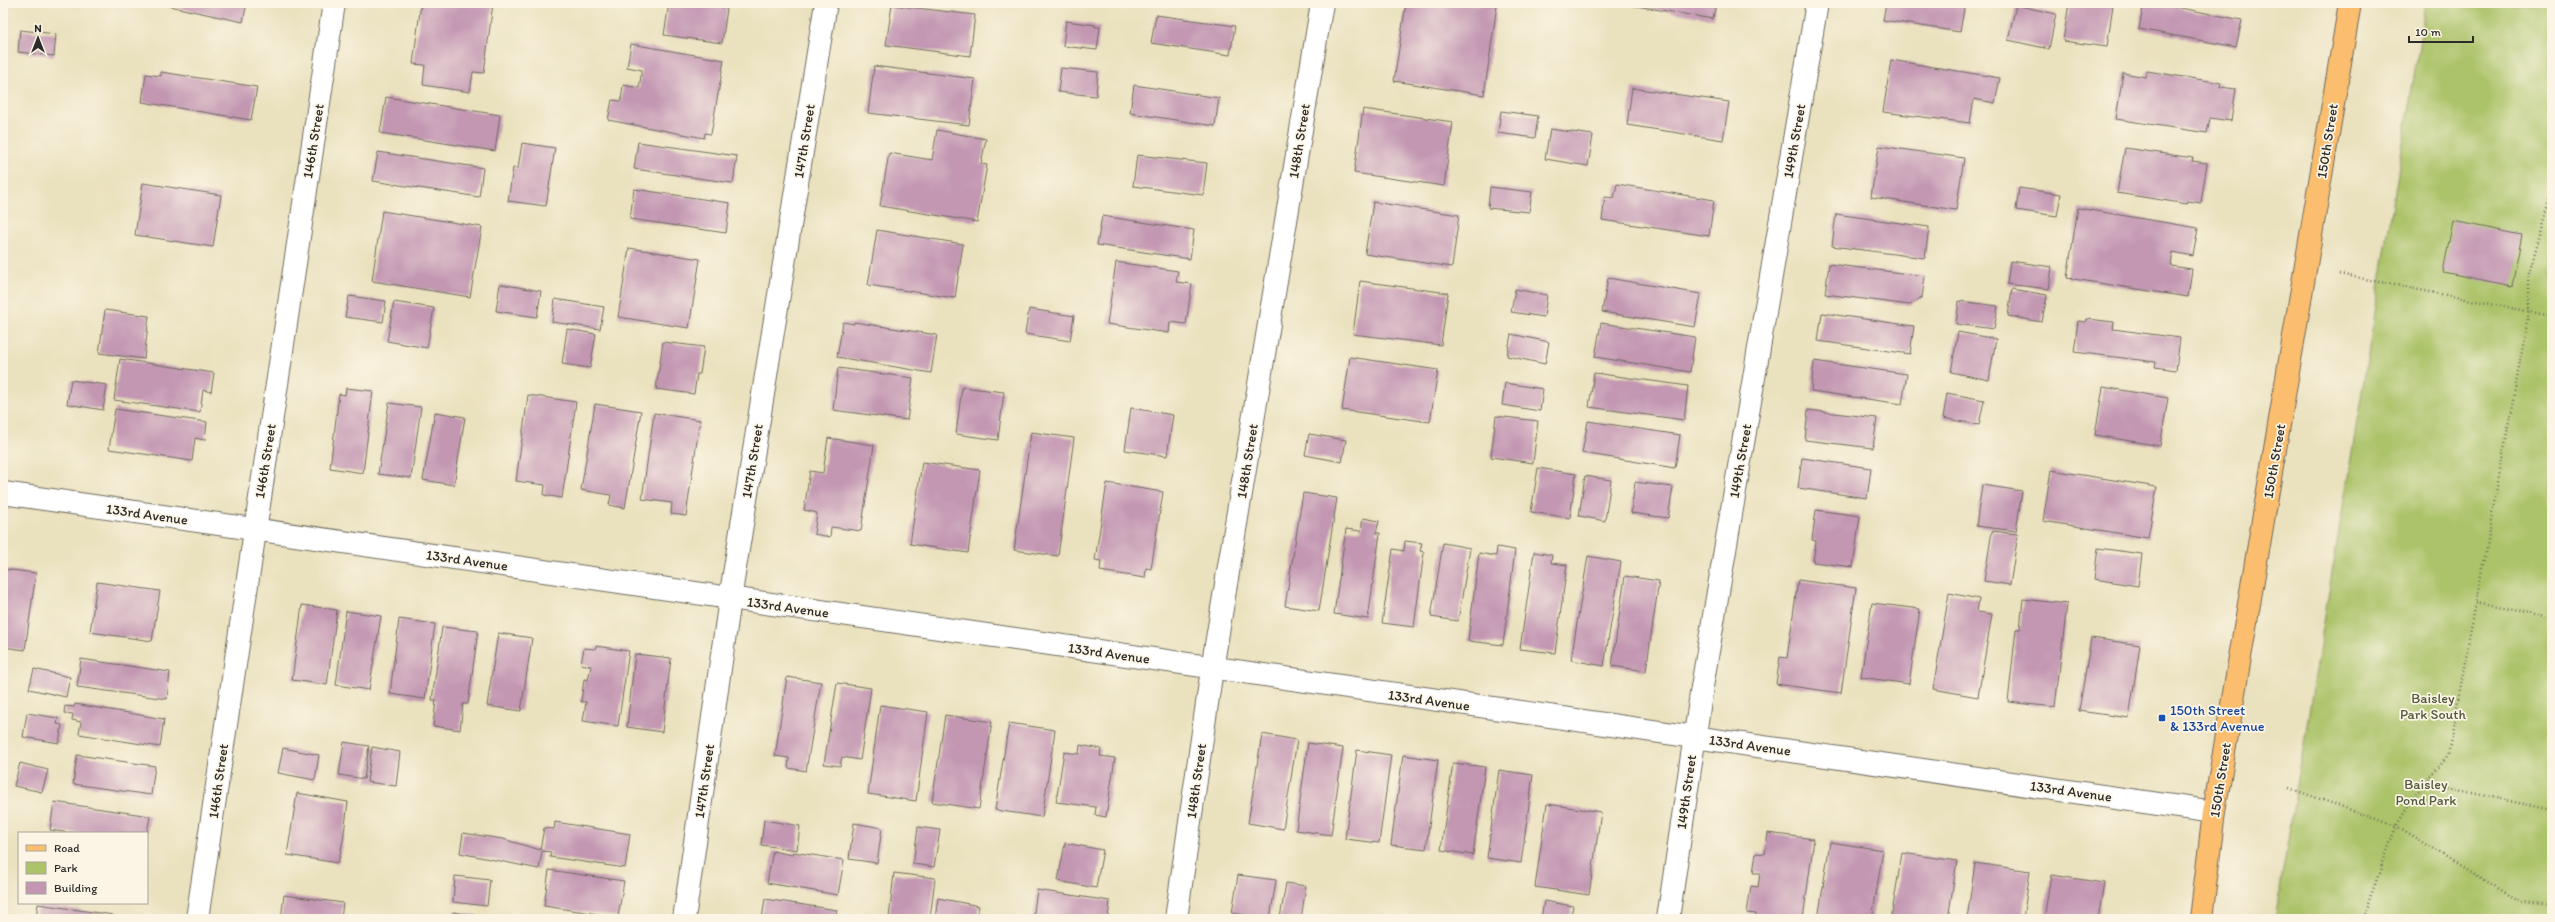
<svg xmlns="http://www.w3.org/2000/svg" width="2555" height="922" viewBox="0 0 2555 922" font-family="Itim,sans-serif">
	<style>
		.green { fill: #abc369; stroke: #6b774a }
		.building { fill: #c397b2 }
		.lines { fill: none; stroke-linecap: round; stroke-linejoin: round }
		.minor-casing { stroke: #6e6b5e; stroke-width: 24 }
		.major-casing { stroke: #6e6b5e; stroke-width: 24 }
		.path { stroke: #6e6b5e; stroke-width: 2.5; stroke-dasharray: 1 3; stroke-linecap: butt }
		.minor { stroke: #fff; stroke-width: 22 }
		.major { stroke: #fbbd6e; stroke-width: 22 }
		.transit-dot { fill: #1a4fb4; stroke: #fcf5e5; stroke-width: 1.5 }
		.labels { text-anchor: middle; stroke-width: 3.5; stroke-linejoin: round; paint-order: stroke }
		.street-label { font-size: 14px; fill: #2b2b2b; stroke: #fcf5e5 }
		.park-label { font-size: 14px; fill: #51593e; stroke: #fcf5e5 }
		.transit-label { font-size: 14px; fill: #164399; stroke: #fcf5e5; text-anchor: start }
	</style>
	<rect width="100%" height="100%" fill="#fcf5e5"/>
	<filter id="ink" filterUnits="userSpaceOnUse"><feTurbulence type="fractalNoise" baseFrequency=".025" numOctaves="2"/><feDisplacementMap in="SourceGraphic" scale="8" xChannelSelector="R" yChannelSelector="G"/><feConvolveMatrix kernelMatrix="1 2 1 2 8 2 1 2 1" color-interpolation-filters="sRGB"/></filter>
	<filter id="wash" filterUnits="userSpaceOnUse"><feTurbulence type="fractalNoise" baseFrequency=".012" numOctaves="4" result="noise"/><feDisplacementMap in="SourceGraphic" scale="16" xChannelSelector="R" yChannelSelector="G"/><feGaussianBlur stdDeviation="0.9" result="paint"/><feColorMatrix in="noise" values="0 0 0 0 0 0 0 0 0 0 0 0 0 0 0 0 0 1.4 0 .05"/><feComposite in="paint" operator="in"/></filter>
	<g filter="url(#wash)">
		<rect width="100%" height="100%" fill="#eae1be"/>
		<path class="green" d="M2426,3H2552V919H2275Z"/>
		<g id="blocks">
			<path class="building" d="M155,3H247L243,22Z
				M421,3H493L484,73L473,72L470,92L423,85L425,65L413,64Z
				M669,3H721V7L727,9L722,43L664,35Z
				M1406,3L1497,5L1484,95L1394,81Z
				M1619,3H1716L1713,19Z
				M1886,3H1965L1960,32L1883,20Z
				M2069,3L2113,5L2107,47L2063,41Z
				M2144,3H2155L2242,20L2236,47L2139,29Z
				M892,5L975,15L970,56L886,45Z
				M2016,5L2056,14L2049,49L2008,40Z
				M1156,15L1235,26L1230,55L1151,43Z
				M1066,21L1095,25V27H1100L1097,50L1063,46Z
				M20,30L56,34L54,56L18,52Z
				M631,44L724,60L711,134L705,133L704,138L608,120L612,100L621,101L623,85L639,88L642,70L627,67Z
				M1891,60L2000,78L1995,103L1974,99L1970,123L1883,112Z
				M874,66L975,79L969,125L868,113Z
				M1061,68L1098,72L1096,96L1058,92Z
				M2147,71L2221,83L2220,87L2236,89L2231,121L2210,118L2207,133L2116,119L2123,73L2146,77Z
				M161,72L257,87L251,120L142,102L146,74L161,76Z
				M1134,85L1219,98L1215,126L1130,113Z
				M1632,88L1729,102L1723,140L1627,125Z
				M386,97L500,115L495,151L380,133Z
				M1363,109L1453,122L1444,186L1354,173Z
				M1501,111L1538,116L1535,138L1498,133Z
				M1550,129L1593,135L1588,166L1545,159Z
				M937,130L986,139L981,164L987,165L977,222L880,206L889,153L932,160Z
				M638,142L737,156L733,183L634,169Z
				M522,143L555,148L546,206L508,201L513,168H518Z
				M1879,146L1964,158L1956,210L1871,197Z
				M2125,148L2193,158L2192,161L2207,163L2201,203L2188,201L2187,204L2117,193Z
				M378,152L483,168L479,197L373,181Z
				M1137,155L1207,163L1203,195L1133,186Z
				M143,183L221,195L213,247L135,235Z
				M1617,184L1714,200L1709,236L1602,220L1605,197L1614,198Z
				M1490,187L1532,192L1529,212L1488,208Z
				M2019,188L2061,194L2057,216L2016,210Z
				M634,189L730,203L726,233L630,219Z
				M1373,202L1459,215L1452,267L1365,254Z
				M2078,208L2198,228L2193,256L2173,252L2171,266L2192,269L2188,297L2067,278Z
				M382,211L482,227L470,297L372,281Z
				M1836,214L1929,227L1925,258L1832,246Z
				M1102,216L1194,230L1190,259L1097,245Z
				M2453,221L2522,235L2512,286L2443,272Z
				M877,230L963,244L955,298L868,285Z
				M629,248L700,259L689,328L618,317Z
				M2010,261L2052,267L2049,289L2007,284Z
				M1116,262L1178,271L1176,282L1192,284L1186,324L1170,322L1169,333L1107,324Z
				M1829,264L1925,276L1922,297L1910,305L1825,294Z
				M1608,278L1701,294L1695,327L1602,312Z
				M1360,281L1448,293L1441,345L1353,334Z
				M500,284L541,291L537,317L496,311Z
				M1515,289L1547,295L1544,317L1511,312Z
				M2012,289L2047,295L2042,322L2008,316Z
				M349,296L386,301L383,322L345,317Z
				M555,299L604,307L600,329L552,322Z
				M1959,301L1998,306L1994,329L1956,324Z
				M394,302L434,308L427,348L387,341Z
				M1029,309L1074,316L1070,341L1025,334Z
				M105,310L149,316L144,359L99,353Z
				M1822,313L1914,326L1910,354L1818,341Z
				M2087,319L2114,322L2113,329L2180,338L2176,370L2155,367L2156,362L2074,352L2078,321L2086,322Z
				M843,322L854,324V322L937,335L931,373L837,357Z
				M1601,323L1695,337L1690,372L1595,357Z
				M567,329L596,334L590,368L562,364Z
				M1958,332L1996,339L1989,380L1951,372Z
				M1511,334L1549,342L1545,364L1507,356Z
				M663,342L704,347L700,374H697L694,394L656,389Z
				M1350,357L1438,370L1430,422L1342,410Z
				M120,359L214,373L211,392L203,390L200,412L114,400Z
				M1814,361L1907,374L1902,404L1811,391Z
				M838,368L913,378L907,420L833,410Z
				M1594,373L1688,386L1684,420L1589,407Z
				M71,380L107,385L103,410L67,404Z
				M1505,383L1543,389L1540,411L1502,405Z
				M962,387L1004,392L998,440L956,434Z
				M2103,387L2168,398L2160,446L2095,435Z
				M346,388L373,391L363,473L330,468L339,394L345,395Z
				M1947,393L1984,400L1979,425L1943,418Z
				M528,395L576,402L562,498L544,495L545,485L516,481Z
				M389,403L421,407L411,478L378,474Z
				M595,404L641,411L625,508L609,505L611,495L581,490Z
				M1131,408L1173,415L1167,456L1125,450Z
				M115,409L207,422L205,440L195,438L192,461L109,449Z
				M1808,410L1877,418L1873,448L1805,440Z
				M435,412L465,417L454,485L423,480Z
				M654,413L700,420L686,516L671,514L672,503L642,499Z
				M1496,416L1538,421L1533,463L1491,457Z
				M1588,421L1680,435L1675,468L1582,453Z
				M1031,432L1074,438L1058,556L1014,550Z
				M1309,434L1346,440L1342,462L1305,455Z
				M828,438L874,445L861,531L831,527L830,537L814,534L817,513L804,510L810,471L823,473Z
				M1802,458L1871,468L1867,498L1798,488Z
				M922,462L980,470L968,553L910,544Z
				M1538,468L1576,474L1570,518L1531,512Z
				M2051,470L2157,487L2148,538L2043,521Z
				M1585,476L1611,480L1605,521L1579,516Z
				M1635,482L1673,487L1668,518L1631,513Z
				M1107,483L1163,492L1151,569L1146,568L1145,578L1100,571L1101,561L1095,560Z
				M1982,485L2022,491L2016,531L1976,526Z
				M1303,493L1337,498L1319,611L1285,606Z
				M1816,510L1860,516L1853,567L1813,562L1816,541L1812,540Z
				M1363,518L1379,521L1376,533H1380L1368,619L1334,614L1346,529L1361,531Z
				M1992,531L2018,534L2010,585L1984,581Z
				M1405,541L1422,543L1420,551L1424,552L1414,627L1382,623L1393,549L1404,551Z
				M1443,543L1470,548L1458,621L1431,617Z
				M1497,547L1515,550L1503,645L1468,641L1479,553L1496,556Z
				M2098,548L2142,554L2138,586L2094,579Z
				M1534,552L1552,555L1551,563L1567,565L1555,653L1520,649Z
				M1588,556L1621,562L1604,666L1571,660Z
				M3,569L36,573L25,650L3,647Z
				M1625,576L1659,581L1646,671L1612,666Z
				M1798,580L1856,588L1841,693L1776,684L1780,657L1787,658Z
				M97,582L160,591L152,641L90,632Z
				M1949,593L1979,599L1977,612L1992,614L1978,697L1933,689Z
				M2023,599L2067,604L2055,707L2008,702L2016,629H2020Z
				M1872,603L1920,609L1909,684L1861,677Z
				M302,605L337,610L327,685L292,680Z
				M346,611L381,616L369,690L336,685Z
				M399,619L435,624L425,699L390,694Z
				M442,627L478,631L468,704H463L460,730L433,726L436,700H432Z
				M498,633L532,638L521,711L487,706Z
				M2091,638L2140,645L2129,718L2079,711Z
				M596,646L629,651L618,726L583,721L586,702H581L584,679L588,680L591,666L581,664L584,648L595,649Z
				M635,654L671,658L662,732L627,727Z
				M81,659L170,672L167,699L77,687Z
				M34,669L70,677L66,697L29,689Z
				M787,677L821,682L806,771L788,768L789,758L775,756Z
				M837,683L871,688L860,760L842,757L840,766L824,764Z
				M75,704L164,719L160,747L79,734L81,722L72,720L73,714L64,713L65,706L74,707Z
				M880,705L928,712L916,801L868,794Z
				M27,713L58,718L57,724L62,725L59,743L23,737Z
				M945,715L992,722L979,809L932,802Z
				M1009,723L1055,730L1042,817L995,810Z
				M1262,734L1297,740L1283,829L1248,823Z
				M344,742L369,746L364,779L339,775Z
				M1308,743L1343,748L1331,835L1296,830Z
				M1080,745L1101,749L1100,756L1115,758L1106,817L1095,815L1096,807L1056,802L1064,752L1079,754Z
				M372,747L400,752L396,786L367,782Z
				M283,748L319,755L315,780L278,773Z
				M1357,750L1391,755L1379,843L1345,839Z
				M77,755L155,766L151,795L73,784Z
				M1403,755L1438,760L1426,849L1391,845Z
				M20,763L48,770L42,792L14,786Z
				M1453,763L1485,767L1473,855L1441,850Z
				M1499,770L1533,775L1521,863L1487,858Z
				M297,793L348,802L343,841L338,863L287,855Z
				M54,802L150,816L147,833H71L50,830Z
				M1547,804L1601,812L1589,895L1535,887Z
				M764,820L800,826L797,850L761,845Z
				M555,822L630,834L625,868L550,857L551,852L542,851L539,869L460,853L463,833L503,839L540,850L544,828L554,829Z
				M854,823L882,828L877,863L849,859Z
				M918,827L940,830L934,867L913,864Z
				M1768,833L1814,839L1803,919H1755L1756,914L1747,913L1751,886L1758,887L1760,873H1753L1756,853L1765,854Z
				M1830,842L1883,850L1872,919H1818Z
				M1065,843L1103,850L1096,888L1058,881Z
				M773,851L792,855L793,852L844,860L838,895L767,883Z
				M1902,853L1957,861L1948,919H1891Z
				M1975,863L2030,871L2023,919H1967Z
				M549,870L624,881L618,917L544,906Z
				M894,873L935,878L930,919L889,918Z
				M1238,875L1276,880L1270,919L1232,913Z
				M2051,875L2104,883L2098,919H2044Z
				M455,876L490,880L487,906L453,902Z
				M1286,883L1306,886L1301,919L1280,918Z
				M1037,890L1110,901L1108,919H1033Z
				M284,895L343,903L341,919H281Z
				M938,898L979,906L976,919H935Z
				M765,899L837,910L835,919H762Z
				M1544,901L1573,906L1570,919H1541Z
				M38,904L113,915V919H36Z
				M453,912L492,918L491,919H452Z"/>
		</g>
	</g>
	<g filter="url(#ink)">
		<use href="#blocks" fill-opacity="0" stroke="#6e6b5e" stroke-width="1"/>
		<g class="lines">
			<g class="minor-casing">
				<path id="minor" d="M3,493L2214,812
					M197,919L334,3
					M684,919L730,599L826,3
					M1176,919L1212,669L1322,3
					M1668,919L1702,687L1817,3"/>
			</g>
			<g class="major-casing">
				<path id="major" d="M2201,919L2214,812L2350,3"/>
			</g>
			<path class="path" d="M2339,274L2552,316
				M2476,602L2552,616
				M2425,783L2552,810
				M2289,788L2396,826L2521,903L2552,906
				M2364,915L2396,826L2416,794L2448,755L2529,312V273L2552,193"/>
			<use href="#minor" class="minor"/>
			<use href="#major" class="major"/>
		</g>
	</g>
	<rect class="transit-dot" x="2158" y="714" width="8" height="8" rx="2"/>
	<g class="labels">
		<g class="street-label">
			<text transform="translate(313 141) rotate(-81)" y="5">146th Street</text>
			<text transform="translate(804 141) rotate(-81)" y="5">147th Street</text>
			<text transform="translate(1299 141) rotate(-81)" y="5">148th Street</text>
			<text transform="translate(1794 141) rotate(-80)" y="5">149th Street</text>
			<text transform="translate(2327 141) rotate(-81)" y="5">150th Street</text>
			<text transform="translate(265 461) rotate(-81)" y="5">146th Street</text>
			<text transform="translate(752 461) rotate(-81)" y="5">147th Street</text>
			<text transform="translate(1247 461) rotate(-81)" y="5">148th Street</text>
			<text transform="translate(1740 461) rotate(-80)" y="5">149th Street</text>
			<text transform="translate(2274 461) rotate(-80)" y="5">150th Street</text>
			<text transform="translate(147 514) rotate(8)" y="5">133rd Avenue</text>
			<text transform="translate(467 560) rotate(8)" y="5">133rd Avenue</text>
			<text transform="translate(788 607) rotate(8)" y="5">133rd Avenue</text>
			<text transform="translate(1109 653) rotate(8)" y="5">133rd Avenue</text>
			<text transform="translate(1429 700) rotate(8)" y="5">133rd Avenue</text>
			<text transform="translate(1750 745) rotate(8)" y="5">133rd Avenue</text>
			<text transform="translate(2220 780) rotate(-81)" y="5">150th Street</text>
			<text transform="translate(218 781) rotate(-82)" y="5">146th Street</text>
			<text transform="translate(704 781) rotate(-82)" y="5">147th Street</text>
			<text transform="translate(1196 781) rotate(-82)" y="5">148th Street</text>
			<text transform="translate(2071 791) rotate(8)" y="5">133rd Avenue</text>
			<text transform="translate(1686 792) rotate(-82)" y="5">149th Street</text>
		</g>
		<g class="park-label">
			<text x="2433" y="703">Baisley<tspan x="2433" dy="16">Park South</tspan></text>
			<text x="2426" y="789">Baisley<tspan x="2426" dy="16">Pond Park</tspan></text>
		</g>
		<g class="transit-label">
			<text x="2170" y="715">150th Street<tspan x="2170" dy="16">&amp; 133rd Avenue</tspan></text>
		</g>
	</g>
	<rect width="2555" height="922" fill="none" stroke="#fcf5e5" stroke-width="16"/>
	<rect x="18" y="832" width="130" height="72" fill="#fcf5e5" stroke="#a8a49b"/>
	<rect x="26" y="845" width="20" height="6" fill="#fbbd6e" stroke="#a8a49b"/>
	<text x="54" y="852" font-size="12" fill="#2b2b2b">Road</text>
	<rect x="26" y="862" width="20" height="12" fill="#abc369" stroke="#a8a49b"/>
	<text x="54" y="872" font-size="12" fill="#2b2b2b">Park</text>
	<rect x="26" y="882" width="20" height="12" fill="#c397b2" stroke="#a8a49b"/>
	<text x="54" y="892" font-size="12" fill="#2b2b2b">Building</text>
	<g transform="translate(38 38)" stroke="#fcf5e5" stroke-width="3" paint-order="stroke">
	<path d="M0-3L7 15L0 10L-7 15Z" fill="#2b2b2b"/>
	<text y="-6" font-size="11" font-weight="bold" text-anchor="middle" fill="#2b2b2b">N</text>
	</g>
	<path d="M2409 36v6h64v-6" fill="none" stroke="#2b2b2b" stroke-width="2"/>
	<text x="2415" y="36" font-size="12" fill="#2b2b2b" stroke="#fcf5e5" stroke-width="3" paint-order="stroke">10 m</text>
</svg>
